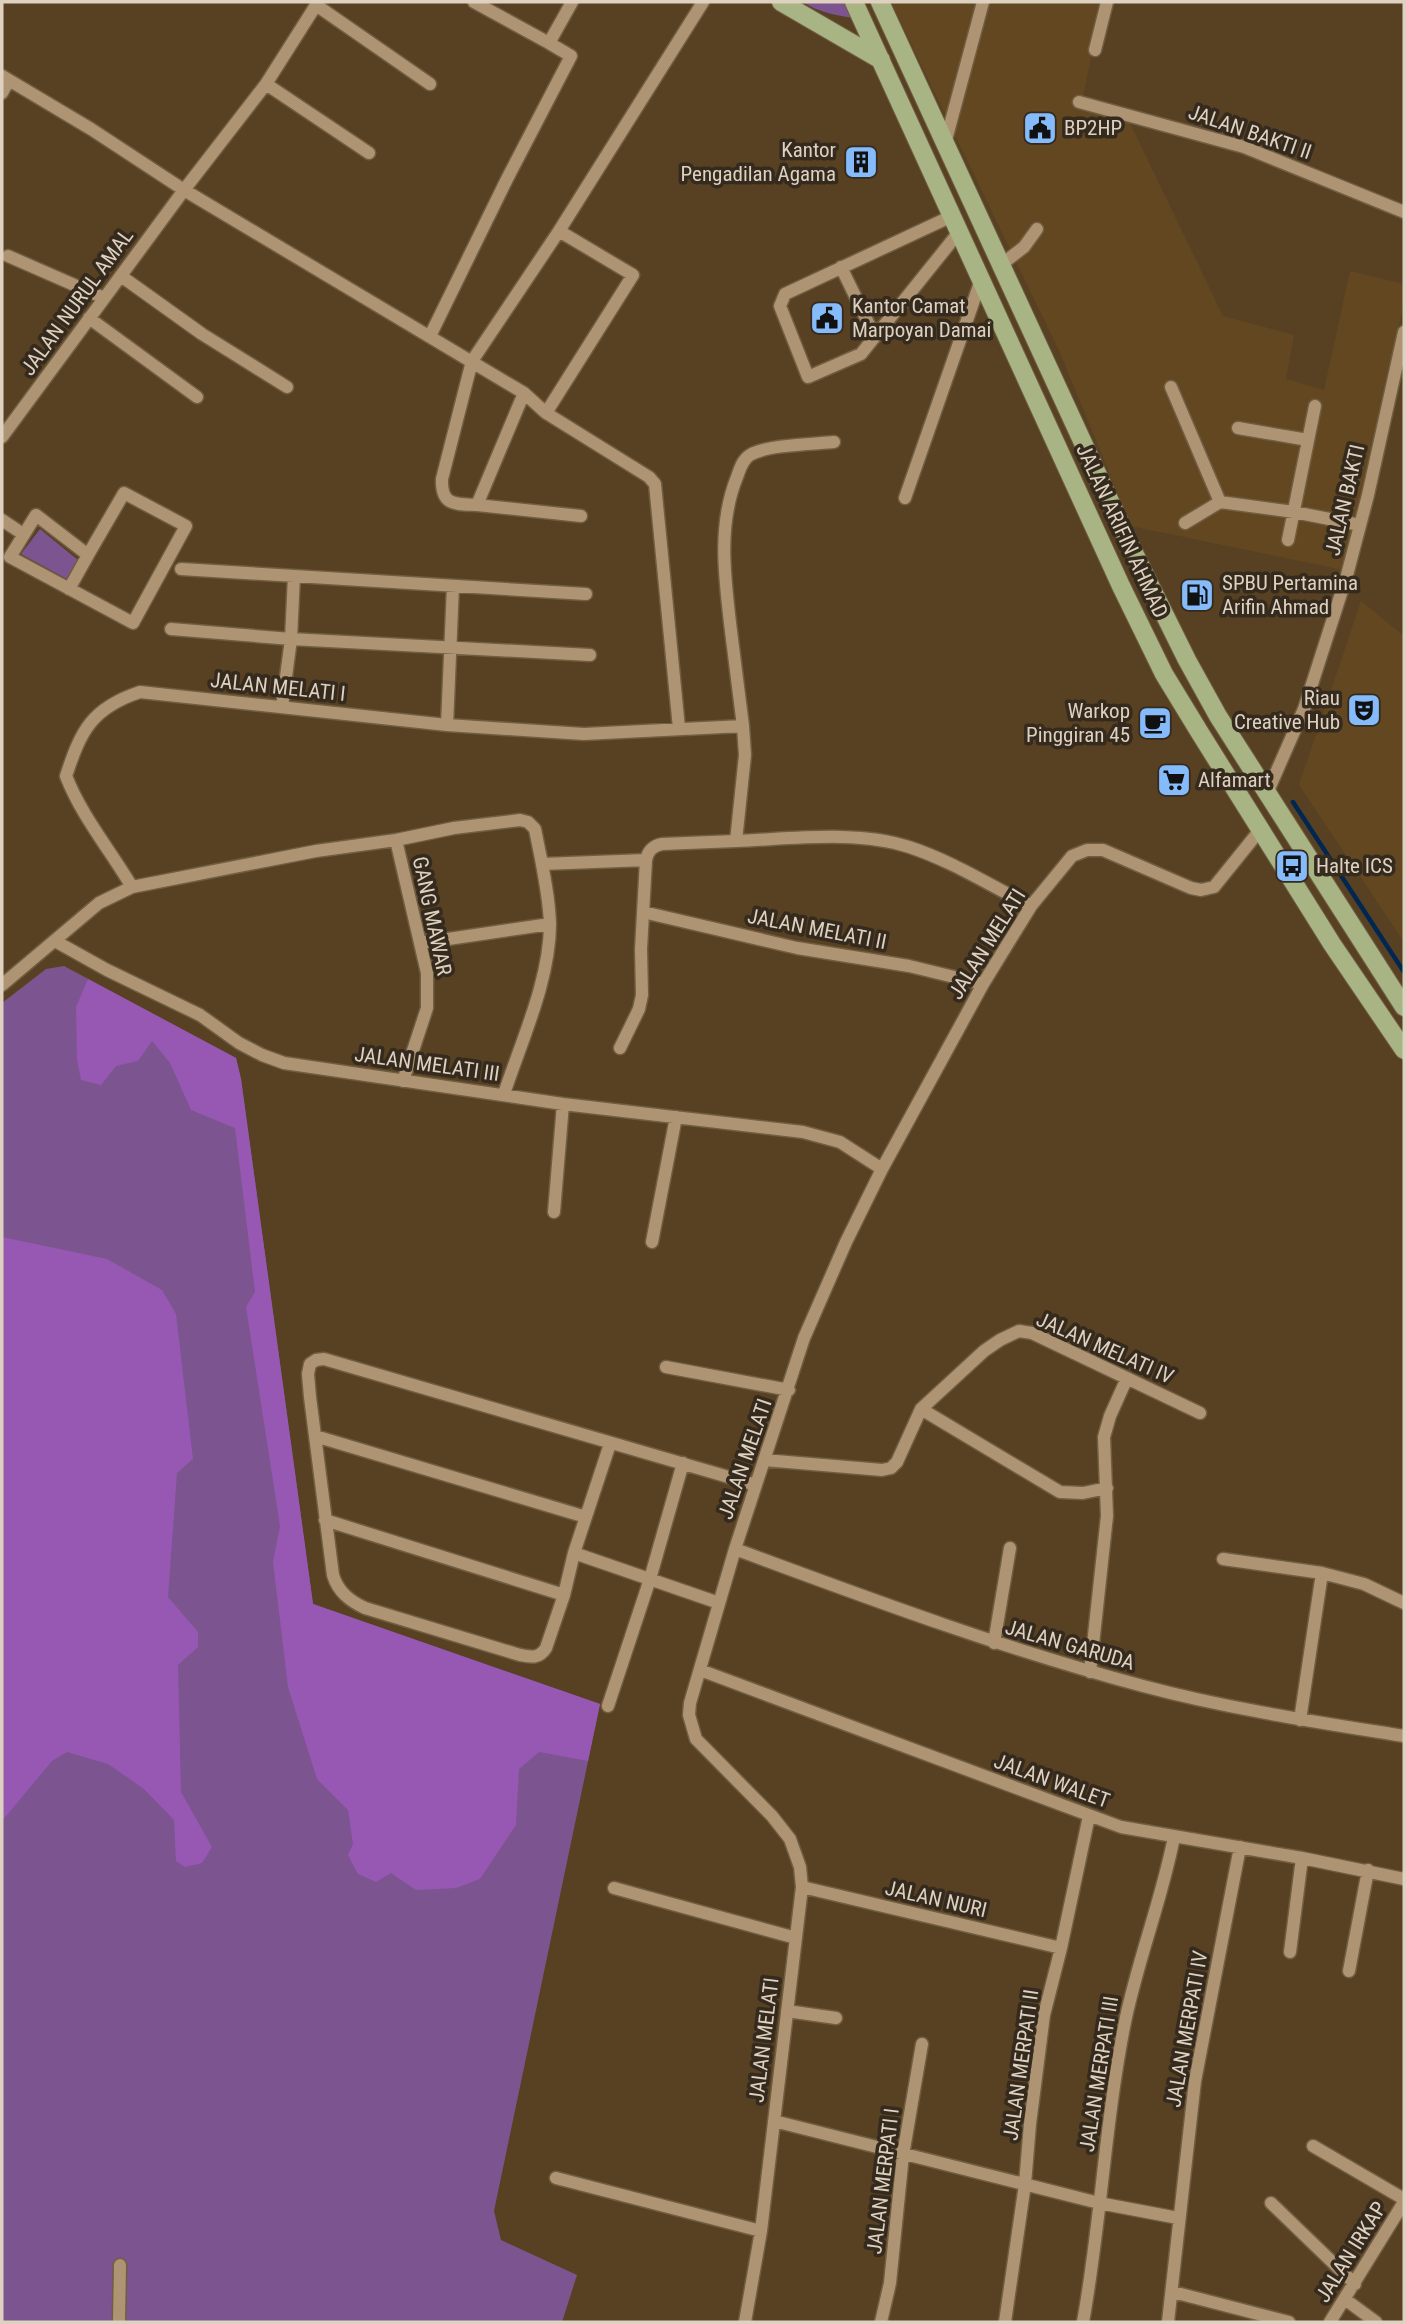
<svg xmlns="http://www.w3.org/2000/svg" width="1406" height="2324" viewBox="0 0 1406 2324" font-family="'Roboto Condensed',sans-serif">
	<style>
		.built { fill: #624721 }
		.green { fill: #7c5490 }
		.forest { fill: #9658b3 }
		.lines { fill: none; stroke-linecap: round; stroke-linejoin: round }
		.stream { stroke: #002751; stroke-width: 4.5 }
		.minor-casing { stroke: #705d42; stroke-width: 15 }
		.major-casing { stroke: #705d42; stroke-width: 20 }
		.minor { stroke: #ae9473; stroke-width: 12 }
		.major { stroke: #a9b484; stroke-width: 18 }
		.labels { text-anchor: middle; stroke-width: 7; stroke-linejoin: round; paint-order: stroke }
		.poi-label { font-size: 21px; fill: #ded1c0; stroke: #342a1d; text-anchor: start }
		.street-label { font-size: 21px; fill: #ded1c0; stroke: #342a1d }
	</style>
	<rect width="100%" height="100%" fill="#584123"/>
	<path class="built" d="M891,2H1103L1080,110L1130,123L1223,316L1294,335L1286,379L1324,390L1350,271L1404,284V304L1343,570L1131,526L1061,355Z
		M1361,601L1404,636V942L1299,785Z"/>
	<path class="green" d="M803,2H847L854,18C835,15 820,13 803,2Z
		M40,529L79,561L67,579L21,554Z
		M64,966L236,1058L241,1079L313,1604L600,1704L494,2211L501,2240L577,2275L562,2322H2V1003L46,969Z"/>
	<path class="forest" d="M88,979L236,1058L241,1079L313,1604L600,1704L588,1761L539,1752L519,1769L516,1825L480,1879L456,1888L416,1890L391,1873L376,1882L358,1874L348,1855L353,1844L348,1810L317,1779L288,1687L273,1562L280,1526L246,1307L255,1292L235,1128L191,1110L170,1063L152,1041L138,1061L116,1066L101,1085L81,1080L77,1060L76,1007Z
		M2,1237L107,1259L162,1290L176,1314L193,1459L177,1473L168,1597L198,1632V1647L178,1665L181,1792L212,1847L202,1863L185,1867L176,1861L174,1820L144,1789L108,1764L67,1752L52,1761L2,1821Z"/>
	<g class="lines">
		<path class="stream" d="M1293,802L1404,972"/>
		<g class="minor-casing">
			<path id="minor" d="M474,2L549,43L572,2
				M316,5L430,84
				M1095,50L1107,2
				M2,76L91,129L184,190L524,393L546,413L649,477L655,484L679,728
				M266,84L369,153
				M2,93L9,80
				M1079,102L1244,147L1404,212
				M946,140L983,2
				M952,216L785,294L780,306L808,377L861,354L959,232
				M8,256L104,298
				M1002,264L1024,247L1037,229
				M841,267L875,337
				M121,276L202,334L287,387
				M89,318L197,397
				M430,336L507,179L571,56L549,43
				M1171,387L1220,502L1294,512L1360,525
				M524,393L477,505C455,504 441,506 442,479L472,361L559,231L703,2
				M546,413L633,275L559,231
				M1238,428L1308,440
				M2,437L184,190L266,84L318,2
				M124,493L186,526L133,623L10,557L36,515L88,555Z
				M905,498L981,280
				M477,505L581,516
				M2,520L23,534
				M1185,523L1220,502
				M1288,540L1315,406
				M181,569L586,594
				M69,589L88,555
				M171,629L291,639L590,655
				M282,707L291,639L294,576
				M447,725L453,586
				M743,726C739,694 735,663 731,631C725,580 717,526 737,477C740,469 742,460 750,455C766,445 813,444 834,442
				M1268,791L1304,709L1347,575L1368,495L1404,332
				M396,840L427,973V1008L403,1081
				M542,864L646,860
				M643,912L797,948L909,966L983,984
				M55,941L107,970L200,1015L239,1043L262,1055L284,1063L563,1104L803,1132L840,1142L882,1169
				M421,943L550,924
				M2,985L99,903L132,887
				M620,1048L639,1009L642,995L641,949L646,860C648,851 652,846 662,844L736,841
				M504,1094C521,1042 550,980 550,924C549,893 541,860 535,829L528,822L520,820L454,828L396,840L316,851L132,887C110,850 81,815 66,776C81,730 92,708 140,692L447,725L584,734L743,726L745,755L736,841C790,839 858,830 909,847C952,861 991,886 1031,906
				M554,1212L563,1104
				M652,1242L676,1117
				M666,1367L789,1390
				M921,1409L1060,1492L1083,1493L1107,1488
				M315,1436L586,1517
				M610,1444L574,1553L719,1603
				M764,1460L882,1470L891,1468L897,1462L921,1409L984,1351L1000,1340L1019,1331L1032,1333L1200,1413
				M325,1520L564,1595
				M735,1549C870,1599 1004,1649 1143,1686C1229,1709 1317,1722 1404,1736
				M574,1553L564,1595L546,1648C539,1659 531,1657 520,1655L365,1608C350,1601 338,1592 333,1575L310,1397L308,1374L310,1364L316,1360L324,1359L756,1485
				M1223,1559L1322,1573L1364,1584L1404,1603
				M994,1643L1010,1548
				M700,1670L1121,1827L1302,1858L1404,1879
				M1090,1672L1107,1516L1104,1437L1110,1416L1127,1378
				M608,1706L650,1579L683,1463
				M1300,1720L1322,1573
				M802,1887L1061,1948
				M614,1888L796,1938
				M1290,1952L1302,1858
				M1349,1971L1368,1870
				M787,2011L836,2018
				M774,2121L1099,2203L1178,2218
				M1313,2146L1404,2199
				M556,2178L761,2231
				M1271,2203L1355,2284
				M1173,2292L1289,2322
				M1346,2300L1376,2322
				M119,2322L120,2265
				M745,2322L761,2231L802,1887L800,1867L790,1839L772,1816L696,1739L689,1715L690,1703L735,1549L804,1338L846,1242L882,1169L983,984L1031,906L1072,856L1087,850H1103L1191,888L1201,890L1214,887L1260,830
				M881,2322L890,2283L903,2155L922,2044
				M1005,2322L1025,2184L1030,2124L1044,2015L1061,1948L1089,1816
				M1083,2322C1101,2223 1105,2121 1125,2022C1138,1959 1162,1899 1174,1837
				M1168,2322L1195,2081L1240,1847
				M1330,2322L1404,2202"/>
		</g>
		<g class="major-casing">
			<path id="major" d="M781,2L881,60
				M854,2L1121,586L1164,674L1200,733L1332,944L1404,1050
				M880,2L1131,547L1187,660L1218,716L1404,1007"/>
		</g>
		<use href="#minor" class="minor"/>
		<use href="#major" class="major"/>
	</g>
	<defs>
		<g id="civic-square" transform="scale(1.75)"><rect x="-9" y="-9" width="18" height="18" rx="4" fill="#86bbfb" stroke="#342a1d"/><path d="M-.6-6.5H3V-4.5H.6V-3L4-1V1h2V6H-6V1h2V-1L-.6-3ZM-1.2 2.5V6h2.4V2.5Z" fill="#111"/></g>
		<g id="building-square" transform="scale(1.75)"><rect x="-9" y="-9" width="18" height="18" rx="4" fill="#86bbfb" stroke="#342a1d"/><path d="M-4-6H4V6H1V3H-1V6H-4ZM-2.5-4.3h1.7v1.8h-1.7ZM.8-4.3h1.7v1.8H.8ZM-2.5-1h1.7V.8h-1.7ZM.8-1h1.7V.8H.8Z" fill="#111"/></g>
		<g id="fuel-square" transform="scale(1.75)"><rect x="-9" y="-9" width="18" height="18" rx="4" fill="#86bbfb" stroke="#342a1d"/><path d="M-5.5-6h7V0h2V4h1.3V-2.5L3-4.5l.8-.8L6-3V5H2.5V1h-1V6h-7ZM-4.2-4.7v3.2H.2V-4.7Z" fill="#111"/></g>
		<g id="theatre-square" transform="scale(1.75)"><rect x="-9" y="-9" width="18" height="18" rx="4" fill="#86bbfb" stroke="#342a1d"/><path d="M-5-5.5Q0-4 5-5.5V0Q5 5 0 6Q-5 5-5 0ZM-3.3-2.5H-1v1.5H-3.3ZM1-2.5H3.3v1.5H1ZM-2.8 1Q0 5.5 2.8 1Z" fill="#111"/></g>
		<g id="cafe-square" transform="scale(1.75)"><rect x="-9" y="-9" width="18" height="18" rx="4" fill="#86bbfb" stroke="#342a1d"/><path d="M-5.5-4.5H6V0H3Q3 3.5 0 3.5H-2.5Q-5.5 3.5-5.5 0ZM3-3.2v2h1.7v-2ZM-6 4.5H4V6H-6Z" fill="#111"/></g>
		<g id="supermarket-square" transform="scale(1.75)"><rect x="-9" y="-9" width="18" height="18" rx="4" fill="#86bbfb" stroke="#342a1d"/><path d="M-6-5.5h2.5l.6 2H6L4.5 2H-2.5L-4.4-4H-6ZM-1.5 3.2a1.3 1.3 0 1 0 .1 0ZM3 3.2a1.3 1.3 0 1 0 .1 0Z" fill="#111"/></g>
		<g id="bus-square" transform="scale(1.75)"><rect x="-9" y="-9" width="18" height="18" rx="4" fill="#86bbfb" stroke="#342a1d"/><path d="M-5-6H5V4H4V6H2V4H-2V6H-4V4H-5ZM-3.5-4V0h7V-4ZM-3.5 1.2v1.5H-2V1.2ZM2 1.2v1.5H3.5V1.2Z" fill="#111"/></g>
	</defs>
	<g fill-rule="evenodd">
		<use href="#civic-square" x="1040" y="128"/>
		<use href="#building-square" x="861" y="162"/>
		<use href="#civic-square" x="827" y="318"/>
		<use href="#fuel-square" x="1197" y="595"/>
		<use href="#theatre-square" x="1364" y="710"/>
		<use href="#cafe-square" x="1155" y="723"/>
		<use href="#supermarket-square" x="1174" y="780"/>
		<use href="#bus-square" x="1292" y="866"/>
	</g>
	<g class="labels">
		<g class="poi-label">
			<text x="1064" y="135">BP2HP</text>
			<text x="836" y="157" text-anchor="end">Kantor<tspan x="836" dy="24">Pengadilan Agama</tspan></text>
			<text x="852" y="313">Kantor Camat<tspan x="852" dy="24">Marpoyan Damai</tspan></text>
			<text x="1222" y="590">SPBU Pertamina<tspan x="1222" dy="24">Arifin Ahmad</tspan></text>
			<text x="1340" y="705" text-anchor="end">Riau<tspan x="1340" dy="24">Creative Hub</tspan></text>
			<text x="1130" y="718" text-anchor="end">Warkop<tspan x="1130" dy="24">Pinggiran 45</tspan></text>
			<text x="1198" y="787">Alfamart</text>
			<text x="1316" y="873">Halte ICS</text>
		</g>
		<g class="street-label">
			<text transform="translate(1250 132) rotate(19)" y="7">JALAN BAKTI II</text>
			<text transform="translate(77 302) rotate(-54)" y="7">JALAN NURUL AMAL</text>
			<text transform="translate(1345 500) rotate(-77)" y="7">JALAN BAKTI</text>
			<text transform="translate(1122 531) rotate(65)" y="7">JALAN ARIFIN AHMAD</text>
			<text transform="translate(278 687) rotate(6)" y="7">JALAN MELATI I</text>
			<text transform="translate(432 916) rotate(78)" y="7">GANG MAWAR</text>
			<text transform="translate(817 929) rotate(11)" y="7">JALAN MELATI II</text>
			<text transform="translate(987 944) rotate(-58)" y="7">JALAN MELATI</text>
			<text transform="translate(427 1064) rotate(8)" y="7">JALAN MELATI III</text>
			<text transform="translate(1105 1348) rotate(24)" y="7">JALAN MELATI IV</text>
			<text transform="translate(745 1459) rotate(-71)" y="7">JALAN MELATI</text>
			<text transform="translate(1070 1645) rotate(16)" y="7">JALAN GARUDA</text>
			<text transform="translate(1052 1781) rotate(20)" y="7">JALAN WALET</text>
			<text transform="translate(936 1899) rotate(13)" y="7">JALAN NURI</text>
			<text transform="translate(1187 2029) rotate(-80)" y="7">JALAN MERPATI IV</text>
			<text transform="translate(764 2040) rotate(-83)" y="7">JALAN MELATI</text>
			<text transform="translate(1021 2065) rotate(-82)" y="7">JALAN MERPATI II</text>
			<text transform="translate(1099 2074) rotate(-81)" y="7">JALAN MERPATI III</text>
			<text transform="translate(883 2181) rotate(-83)" y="7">JALAN MERPATI I</text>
			<text transform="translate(1351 2252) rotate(-58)" y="7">JALAN IRKAP</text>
		</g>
	</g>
	<rect width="1406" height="2324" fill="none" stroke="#ded1c0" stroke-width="7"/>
</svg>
